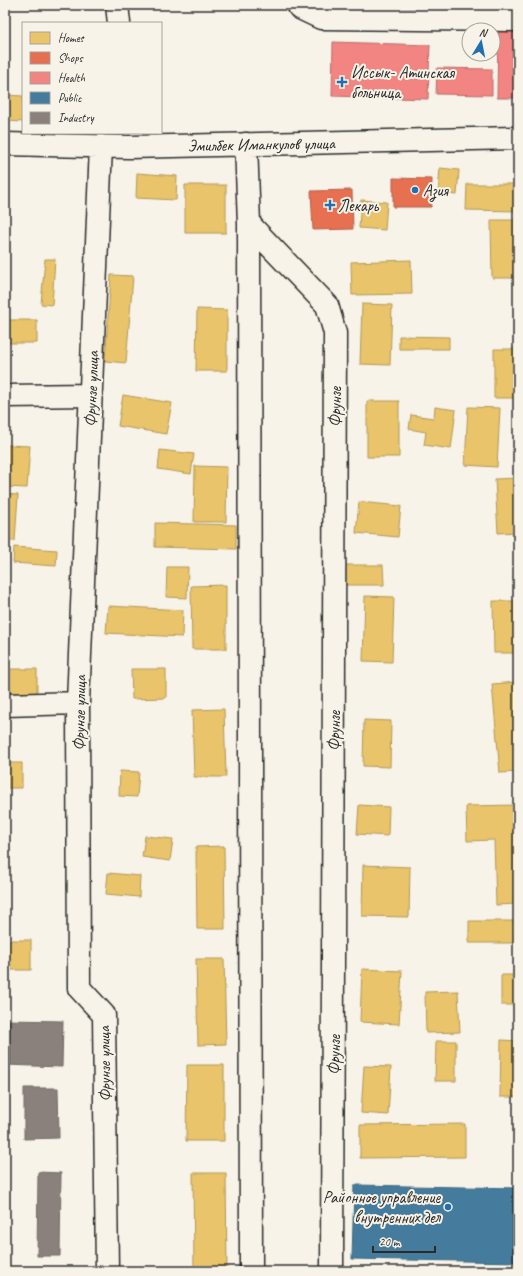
<svg xmlns="http://www.w3.org/2000/svg" width="523" height="1276" viewBox="0 0 523 1276" font-family="Caveat,sans-serif">
	<style>
		.homes { fill: #e9c46a; stroke: #b09657 }
		.shops { fill: #e76f51; stroke: #af5b46 }
		.health { fill: #f28482; stroke: #b66968 }
		.public { fill: #457b9d; stroke: #3d637b }
		.industry { fill: #8a817c; stroke: #6e6764 }
		.lines { fill: none; stroke-linecap: round; stroke-linejoin: round }
		.minor-casing { stroke: #2b2b2b; stroke-width: 25 }
		.minor { stroke: #f7f3e8; stroke-width: 22 }
		.poi-dot { fill: #1f6fb2; stroke: #f7f3e8; stroke-width: 1.5 }
		.labels { text-anchor: middle; stroke-width: 4; stroke-linejoin: round; paint-order: stroke }
		.poi-label { font-size: 17px; fill: #2b2b2b; stroke: #f7f3e8; text-anchor: start }
		.street-label { font-size: 17px; fill: #2b2b2b; stroke: #f7f3e8 }
	</style>
	<rect width="100%" height="100%" fill="#f7f3e8"/>
	<filter id="ink" filterUnits="userSpaceOnUse"><feTurbulence type="fractalNoise" baseFrequency=".025" numOctaves="2"/><feDisplacementMap in="SourceGraphic" scale="8" xChannelSelector="R" yChannelSelector="G"/><feConvolveMatrix kernelMatrix="1 2 1 2 8 2 1 2 1" color-interpolation-filters="sRGB"/></filter>
	<g filter="url(#ink)">
		<path class="homes" d="M5,95L23,96V122L5,121Z
			M440,168L459,170L457,195L438,193Z
			M137,173L177,176L176,200L136,198Z
			M467,184H518V211L466,210Z
			M185,185H226V233H185Z
			M361,200L387,202L385,230L359,228Z
			M491,220H518V278H492Z
			M45,259H55L52,305L41,304Z
			M411,260L412,294L352,295L351,262Z
			M111,275L133,276L126,363L105,361Z
			M362,304L392,305L390,365L360,364Z
			M197,309L227,310V371H196Z
			M5,320H37V343H5Z
			M399,336L449,337V349H399Z
			M494,349H518V398H494Z
			M123,395L172,403L166,434L118,426Z
			M367,401H399V457H367Z
			M435,407L456,410L451,449L424,445L426,432L409,429L411,415L434,418Z
			M468,407L500,408L497,467L465,465Z
			M5,445L30,446L27,488L5,487Z
			M160,450L194,454L191,474L158,469Z
			M195,466L227,467L226,522H194Z
			M518,478V532L498,533L495,479Z
			M5,494L18,495L15,541H5Z
			M359,502L401,506L398,537L356,533Z
			M155,523L236,525V549L155,547Z
			M14,547L57,550L56,566L13,563Z
			M345,565H383L384,585H345Z
			M167,567H188L187,598L166,597Z
			M226,585V649H192L191,586Z
			M365,596L394,597L392,662L363,661Z
			M493,601H518V653H494Z
			M108,606L183,610L182,637L106,633Z
			M5,669H37V697H5Z
			M131,669H166V698L132,699Z
			M518,682V772L500,773L492,684Z
			M224,709L226,777H194L192,710Z
			M364,720L391,721L390,767L363,766Z
			M5,763H22V788H5Z
			M120,771L139,772L137,797L119,796Z
			M359,805L389,807L388,836L357,834Z
			M518,805V904L496,905L494,840L467,841L466,806Z
			M145,836L173,839L170,861L142,857Z
			M224,846L225,929H197L196,847Z
			M363,865L410,867L409,917L362,916Z
			M108,873L140,876L139,897L106,894Z
			M469,921H518V943H469Z
			M5,940H31V970H5Z
			M196,959H224L226,1044L198,1045Z
			M362,969L402,971L399,1024L360,1022Z
			M501,975H518V1005H501Z
			M458,991L460,1032L426,1033L425,992Z
			M501,1040L518,1041V1097H500Z
			M436,1041H456V1081H435Z
			M187,1065H224V1141H186Z
			M364,1066L391,1067L388,1115L361,1113Z
			M465,1124V1157L360,1158V1125Z
			M193,1173H226L227,1271H194Z"/>
		<path class="shops" d="M393,178L432,179L431,207H393Z
			M352,190L353,229L313,230L311,191Z"/>
		<path class="health" d="M498,29L518,30V98H497Z
			M333,42L430,45L428,99L332,96Z
			M437,68L492,69V95L436,94Z"/>
		<path class="public" d="M354,1185L518,1188V1262L352,1259Z"/>
		<path class="industry" d="M5,1020L63,1021L62,1067L5,1065Z
			M24,1088H58L59,1138L24,1139Z
			M38,1172L61,1173L60,1256H37Z"/>
		<g class="lines">
			<g class="minor-casing">
				<path id="minor" d="M117,5L119,23
					M298,5L300,8L321,18L518,20
					M5,144L129,147L518,138
					M246,144L249,224L251,1271
					M101,146L78,703L79,988L104,1015L107,1271
					M249,224L327,305L335,333L332,1271
					M5,396L91,395
					M5,705L78,703"/>
			</g>
			<use href="#minor" class="minor"/>
		</g>
	</g>
	<g class="poi-dot">
		<path d="M340 76h4v4h4v4h-4v4h-4v-4h-4v-4h4z"/>
		<circle cx="415" cy="190" r="4"/>
		<path d="M328 199h4v4h4v4h-4v4h-4v-4h-4v-4h4z"/>
		<circle cx="448" cy="1207" r="4"/>
	</g>
	<g class="labels">
		<g class="poi-label">
			<text x="351" y="78">Иссык- Атинская<tspan x="351" dy="20">больница</tspan></text>
			<text x="423" y="196">Азия</text>
			<text x="338" y="211">Лекарь</text>
			<text x="440" y="1203" text-anchor="end">Районное управление<tspan x="440" dy="20">внутренних дел</tspan></text>
		</g>
		<g class="street-label">
			<text transform="translate(261 144) rotate(-1)" y="6">Эмилбек Иманкулов улица</text>
			<text transform="translate(91 389) rotate(-88)" y="6">Фрунзе улица</text>
			<text transform="translate(335 407) rotate(-90)" y="6">Фрунзе</text>
			<text transform="translate(79 713) rotate(-89)" y="6">Фрунзе улица</text>
			<text transform="translate(334 731) rotate(-90)" y="6">Фрунзе</text>
			<text transform="translate(334 1055) rotate(-90)" y="6">Фрунзе</text>
			<text transform="translate(104 1064) rotate(-91)" y="6">Фрунзе улица</text>
		</g>
	</g>
	<rect width="523" height="1276" fill="none" stroke="#f7f3e8" stroke-width="20"/>
	<rect x="10" y="10" width="503" height="1256" fill="none" stroke="#2b2b2b" stroke-width="1.5" filter="url(#ink)"/>
	<rect x="22" y="22" width="140" height="112" fill="#f7f3e8" stroke="#a5a39c"/>
	<rect x="30" y="32" width="20" height="12" fill="#e9c46a" stroke="#a5a39c"/>
	<text x="58" y="42" font-size="12" fill="#2b2b2b">Homes</text>
	<rect x="30" y="52" width="20" height="12" fill="#e76f51" stroke="#a5a39c"/>
	<text x="58" y="62" font-size="12" fill="#2b2b2b">Shops</text>
	<rect x="30" y="72" width="20" height="12" fill="#f28482" stroke="#a5a39c"/>
	<text x="58" y="82" font-size="12" fill="#2b2b2b">Health</text>
	<rect x="30" y="92" width="20" height="12" fill="#457b9d" stroke="#a5a39c"/>
	<text x="58" y="102" font-size="12" fill="#2b2b2b">Public</text>
	<rect x="30" y="112" width="20" height="12" fill="#8a817c" stroke="#a5a39c"/>
	<text x="58" y="122" font-size="12" fill="#2b2b2b">Industry</text>
	<g transform="translate(481 42) rotate(10)"><circle r="19" fill="#f7f3e8" stroke="#a5a39c"/>
	<path d="M0-3L7 15L0 10L-7 15Z" fill="#1f6fb2"/>
	<text y="-6" font-size="11" font-weight="bold" text-anchor="middle" fill="#2b2b2b">N</text>
	</g>
	<path d="M373 1246v6h62v-6" fill="none" stroke="#2b2b2b" stroke-width="2"/>
	<text x="379" y="1246" font-size="12" fill="#2b2b2b" stroke="#f7f3e8" stroke-width="3" paint-order="stroke">20 m</text>
</svg>
